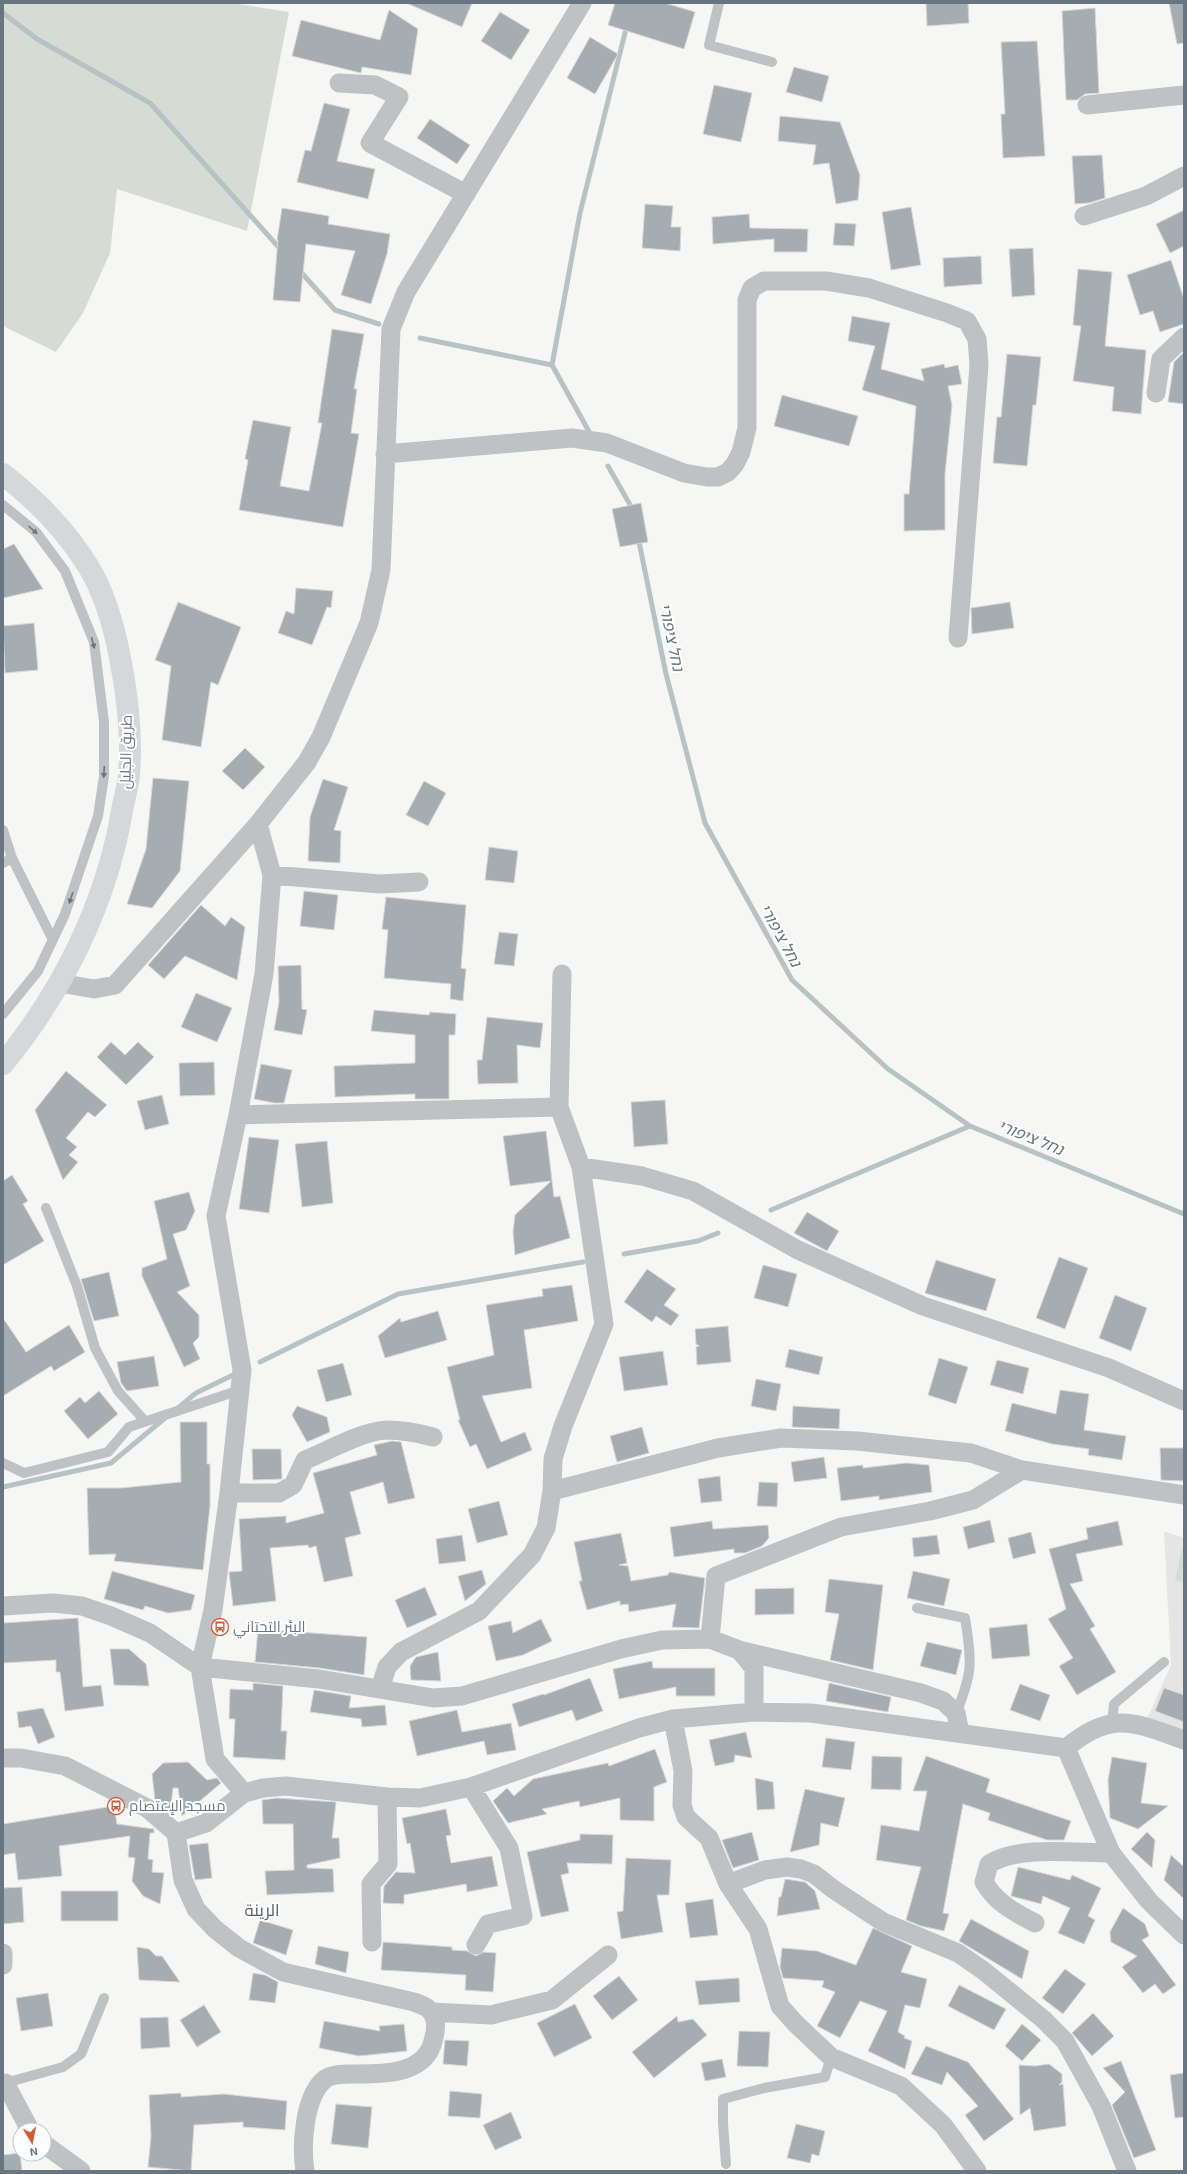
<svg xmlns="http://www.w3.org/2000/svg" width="1187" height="2174" viewBox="0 0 1187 2174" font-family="'Exo 2',Cairo,'Noto Sans Hebrew',sans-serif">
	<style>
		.built { fill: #e4e5e4 }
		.green { fill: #d6dbd3 }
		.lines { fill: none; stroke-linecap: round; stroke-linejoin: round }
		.stream { stroke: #b7c2c5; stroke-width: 5 }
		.building { fill: #a6adb2; stroke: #d8d8d6 }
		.service { stroke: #bec2c5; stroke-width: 10 }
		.minor { stroke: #bec2c5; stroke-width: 19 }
		.primary { stroke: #d5d8db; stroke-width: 22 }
		.oneway { fill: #697681 }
		.labels { text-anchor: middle; stroke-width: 4; stroke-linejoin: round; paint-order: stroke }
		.street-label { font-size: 15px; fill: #697681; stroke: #fff }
		.poi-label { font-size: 15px; fill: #697681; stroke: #fff; text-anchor: start }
		.water-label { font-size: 16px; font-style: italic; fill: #64777d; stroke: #fff }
		.quarter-label { font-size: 17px; fill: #566067; stroke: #fff }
	</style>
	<rect width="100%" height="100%" fill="#f6f6f4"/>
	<path class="built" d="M1164,1531L1184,1538V1732L1146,1721L1171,1665Z"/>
	<path class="green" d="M3,3H233L289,12L247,231L117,189L110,253L83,313L56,352L3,326Z
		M1182,1548H1184V1582L1175,1580Z"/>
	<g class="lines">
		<path class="stream" d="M3,13L37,39L150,103L282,251
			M299,270L335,310L379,324
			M420,338L552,365
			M592,437L552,365L580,213L627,25
			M608,466L633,510
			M638,537L666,674L705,823L792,980L888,1069L970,1126L1184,1214
			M771,1210L970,1126
			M624,1254L698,1241L718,1233
			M260,1362L398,1294L583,1262
			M178,1408L196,1393L233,1375
			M3,1487L111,1463L165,1418"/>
	</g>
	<path class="building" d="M406,3H472L462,27Z
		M615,3H665L695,12L684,49L608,25Z
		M926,3H968L969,23L927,26Z
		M1169,3H1184V43L1177,44Z
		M1095,8L1099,93L1085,94L1077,100H1066L1062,11Z
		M389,10L418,29L411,75L362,67L361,73L292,56L301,20L380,40Z
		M500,12L530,30L511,60L481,41Z
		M590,37L618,54L595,94L567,78Z
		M1037,41L1045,156L1003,158L1001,114H1005L1001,42Z
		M794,67L829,76L822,102L786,92Z
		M714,85L752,93L741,142L703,134Z
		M324,103L350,109L337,161L375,169L368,199L297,182L305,150L311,151Z
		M780,116L840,122L860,175L858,200L836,204L829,163L813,165L816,145L778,141Z
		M430,119L470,145L457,164L417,138Z
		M1102,155L1105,198L1089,203L1075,204L1072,156Z
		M645,204L673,206L671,227H681L680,251L642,248Z
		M911,207L921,265L891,270L882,212Z
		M282,208L329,216L328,224L390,234L387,254L371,304L341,295L355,251L306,244L300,302L273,300L278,240H277Z
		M1184,210V246L1170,253L1156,224Z
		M749,214L750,228L808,229L807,252H774V239L713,244L712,217Z
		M835,223L856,224L854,246L833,245Z
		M1033,248L1035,295L1012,297L1009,249Z
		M981,256L982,284L944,287L943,258Z
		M1171,260L1184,299V324L1160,332L1153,311L1140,315L1127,275Z
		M1078,269L1112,272L1105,346L1146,350L1141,414L1112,411L1114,387L1073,381L1081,326L1073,325Z
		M852,316L890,323L881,369L924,381L921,369L944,364L945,368L958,365L962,384L948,386L952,405L945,474V530L904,531V494H909L916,406L862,390L875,346L848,341Z
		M332,329L364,334L354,389H357L351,433L359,434L343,527L239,510L248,460L245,459L253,420L291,427L280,486L309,491L322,423H318Z
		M1184,352V404L1168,402L1174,362Z
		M1007,354L1041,357L1036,405H1033L1027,466L993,463L997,417H1001Z
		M782,395L858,416L849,446L774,426Z
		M641,503L648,542L620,547L612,509Z
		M14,544L43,589L3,598V549Z
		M296,588L333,591L331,608L327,607L312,645L278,633L286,611L294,614Z
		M178,602L241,627L218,685L211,682L201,747L162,740L171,666L155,660Z
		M1010,602L1014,628L972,634L971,608Z
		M34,623L38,670L5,673L3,626Z
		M245,748L265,767L243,790L222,771Z
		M153,778L189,781L180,871L152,908L127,904L146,849Z
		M323,779L348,787L334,830L341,831L340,863L308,861L310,817Z
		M424,781L446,793L428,826L406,815Z
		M489,847L518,851L514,883L485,880Z
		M304,891L338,895L334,930L300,926Z
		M386,897L466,905L461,968L466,969L463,1001L450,999L451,984L384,978L388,930L382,929Z
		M201,905L225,926L231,917L245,927L237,980L185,956L164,979L148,965Z
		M499,932L518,934L514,966L494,964Z
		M301,965L302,1009L307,1010L302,1035L274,1030L279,1002L278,966Z
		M196,993L232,1008L217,1042L181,1027Z
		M374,1010L429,1015L430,1012L456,1014L455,1035H449V1099H415V1094L335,1097L334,1066L415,1063V1035L371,1031Z
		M487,1017L543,1023L540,1048L517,1045L518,1083L478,1084L477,1060H482Z
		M111,1042L125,1055L138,1042L154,1057L126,1085L97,1057Z
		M214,1062L215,1095L180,1096L179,1063Z
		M261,1064L292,1070L284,1103H274L254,1099Z
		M66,1071L107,1105L95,1117L88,1112L66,1138L77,1147L69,1155L78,1162L63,1180L35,1110Z
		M162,1095L169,1124L145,1130L137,1101Z
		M665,1100L668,1144L634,1147L631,1102Z
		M546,1131L554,1197L560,1196L570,1238L515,1255L513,1232L515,1215L551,1181L510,1186L503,1136Z
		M249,1137L279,1140L269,1213L239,1209Z
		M327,1141L333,1203L302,1207L295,1144Z
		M12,1175L28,1201L23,1204L44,1241L3,1265V1181Z
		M189,1192L195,1211L186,1230L173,1234L190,1286L177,1292L199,1315V1337L193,1343L200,1359L184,1367L142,1276V1268L167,1259L154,1201Z
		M807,1212L839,1231L827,1251L794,1233Z
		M1059,1257L1088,1268L1065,1329L1036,1318Z
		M936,1260L996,1279L986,1311L925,1293Z
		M763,1265L797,1274L788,1307L754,1298Z
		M647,1269L676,1289L664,1305L679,1315L671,1326L656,1316L652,1322L624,1302Z
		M109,1272L119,1316L94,1321L81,1279Z
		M572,1285L578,1321L524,1330L532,1388L482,1396L501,1442L525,1432L532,1450L487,1469L476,1444L470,1447L458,1420H460L447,1367L494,1355L486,1305L543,1296L542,1289Z
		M1115,1295L1147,1308L1131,1351L1099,1338Z
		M438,1311L447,1340L385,1358L378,1336L400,1318L401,1322Z
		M3,1318L26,1352L69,1325L85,1352L54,1371L51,1366L3,1396Z
		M728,1326L731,1362L697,1365L696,1347L699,1346L696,1344L695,1329Z
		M789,1349L823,1357L819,1375L785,1367Z
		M663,1351L668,1385L624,1391L619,1357Z
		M154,1356L159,1386L127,1391L121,1383L117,1362Z
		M939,1358L968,1367L956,1404L928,1395Z
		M997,1360L1029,1368L1023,1394L990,1385Z
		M343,1363L352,1395L326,1402L317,1370Z
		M756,1379L781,1384L776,1411L751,1406Z
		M1060,1390L1089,1394L1084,1430L1126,1436L1122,1460L1088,1455L1089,1449L1052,1444L1005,1431L1012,1403L1056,1414Z
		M99,1391L118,1414L88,1439L64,1411L80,1397L85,1403Z
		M297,1406L327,1417L330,1432L307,1442L292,1415Z
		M793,1406L840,1409L839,1429L792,1427Z
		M180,1422H207V1464H210V1506L203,1570L114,1561L116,1554L89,1555L87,1488H121L181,1482Z
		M642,1427L649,1453L617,1462L610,1436Z
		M392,1441L401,1442L415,1498L388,1504L383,1482L350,1492L361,1534L345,1538L353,1576L324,1582L316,1546L309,1548L308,1545L270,1548L276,1601L233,1606L229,1572L242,1571L239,1519L286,1516V1523L324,1513L313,1473L377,1455L374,1445Z
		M1160,1448H1184V1481L1161,1480Z
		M252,1449H281L282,1479L253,1480Z
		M824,1457L827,1478L794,1482L791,1462Z
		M906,1463L929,1465L932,1492L879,1500V1496L841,1501L837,1468L863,1465V1468Z
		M720,1476L722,1501L701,1503L698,1479Z
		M759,1482L778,1483L777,1507L757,1506Z
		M499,1501L508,1535L477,1543L468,1509Z
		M990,1520L995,1542L968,1549L963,1527Z
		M712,1521L713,1529L768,1525L769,1538L762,1546L745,1553H734V1549L674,1557L670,1527Z
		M1118,1521L1123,1545L1076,1554L1083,1581L1070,1584L1095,1626L1090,1629L1116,1672L1077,1695L1059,1666L1073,1658L1048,1619L1066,1609L1049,1549L1088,1539L1086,1528Z
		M1031,1532L1036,1553L1013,1559L1008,1538Z
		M621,1533L627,1563L619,1565L628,1566L631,1581L668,1575L669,1572L705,1578L699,1628L672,1627L676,1604L629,1612L628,1604L620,1605V1601L587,1610L579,1581H582L574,1542Z
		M462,1535L466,1561L439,1564L436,1539Z
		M937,1535L940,1554L914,1557L912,1538Z
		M482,1570L486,1584L465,1601L458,1576Z
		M112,1571L195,1595L191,1610L168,1613L145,1606L143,1610L104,1599Z
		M913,1571L950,1579L944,1606L907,1598Z
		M829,1579L883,1585L873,1670L830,1660L839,1614L825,1612Z
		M425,1587L437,1615L407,1628L395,1600Z
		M794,1588V1614L755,1615V1589Z
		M78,1618L83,1687L101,1685L104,1706L65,1711L60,1672H56V1660L3,1663V1623Z
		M541,1619L552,1641L523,1655L496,1661L488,1626L511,1621L513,1633Z
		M1027,1624L1030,1656L992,1659L989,1628Z
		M258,1629L367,1637L364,1675L320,1668L255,1662Z
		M927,1642L962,1650L956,1675L920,1666Z
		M110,1649H129L146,1664L149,1686L114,1685Z
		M438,1652L441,1681L411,1680L410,1666L416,1657Z
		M652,1661L653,1668H715V1696H676V1687L619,1699L613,1669Z
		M590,1678L603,1711L576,1721L572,1710L519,1727L512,1704L543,1694L544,1695Z
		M253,1683L283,1686L281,1731H287L285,1760L233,1757L235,1719H229L230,1689L253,1690Z
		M829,1683L891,1697L888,1712L826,1701Z
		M1020,1684L1050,1695L1040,1721L1010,1710Z
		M1164,1688L1184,1695V1722L1155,1711Z
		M314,1690L351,1696L349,1708L385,1705L387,1725L362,1727L361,1719L310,1712Z
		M43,1708L55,1737L38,1744L31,1726L19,1728L17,1712Z
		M457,1710L462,1732L511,1723L516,1750L487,1755L484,1741L417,1756L409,1721Z
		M746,1732L752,1758L735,1755L734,1762L715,1766L709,1740Z
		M826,1738L855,1742L851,1770L822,1767Z
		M655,1749L667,1782L654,1787V1821L620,1820V1798L580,1807L579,1801L542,1809L547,1814L508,1823L493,1801L507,1788L514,1796L533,1779L608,1763L609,1766Z
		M872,1756L902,1757L901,1790L871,1789Z
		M926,1756L990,1779L986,1792L1071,1821L1064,1840H1047L988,1820L990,1813L963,1804L943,1913L949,1914L944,1931L921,1926L906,1920L921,1867L876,1860L881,1825L919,1831L927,1791H913Z
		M1112,1757L1147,1763L1141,1803L1168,1806L1138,1829L1110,1818L1108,1780Z
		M188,1762L207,1780L217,1778L221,1783L182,1816L178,1788H173L170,1813L155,1800L152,1774L163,1763Z
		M755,1778L773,1782L775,1809L757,1810Z
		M805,1789L845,1798L838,1827L821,1823L819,1845L790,1852Z
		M277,1798L336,1802L332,1838H339L340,1858L307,1865V1868L333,1869L334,1892L267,1895L265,1871L294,1870L293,1824H263L262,1800Z
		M114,1806L117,1824L154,1829V1833H150L148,1859L153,1860L152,1872L164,1873L160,1904L143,1896L132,1881L135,1858L128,1857L130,1836L59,1846L62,1876L18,1880L15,1853L3,1855V1824Z
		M446,1809L451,1835L446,1836L451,1863L492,1856L498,1886L467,1892L466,1884L404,1895V1904L383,1903L384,1886L396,1872L415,1873L410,1843L407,1844L402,1818Z
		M752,1832L759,1860L733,1868L722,1840Z
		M1147,1832L1155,1840L1152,1868L1131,1849Z
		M580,1834L613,1835L612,1864L567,1863L569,1873L561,1875L569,1911L541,1917L527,1852L580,1840Z
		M208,1843L212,1878L195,1880L189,1845Z
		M1171,1855L1184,1867V1899L1164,1880Z
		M626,1858L671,1860L669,1895H657L663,1932L621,1939L617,1912L623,1911Z
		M1018,1867L1070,1880L1072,1875L1101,1888L1088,1916L1095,1920L1084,1944L1058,1933L1070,1908L1043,1896L1041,1904L1011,1896Z
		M785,1879L805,1882L815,1891L820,1909L777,1916L779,1897H781Z
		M22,1887L24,1922L3,1924V1888Z
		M61,1891H118V1921H61Z
		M713,1899L718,1935L690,1938L685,1903Z
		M1123,1908L1145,1924L1149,1936L1142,1940L1176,1985L1163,1994L1155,1984L1143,1993L1122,1967L1137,1956L1111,1942L1110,1932Z
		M971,1919L1029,1951L1022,1979L959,1941Z
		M260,1920L293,1930L286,1955L253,1943Z
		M873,1928L912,1946L901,1972L927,1979L920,2008L905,2005L898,2032L905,2036L904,2038L912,2041L905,2069L868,2051L887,2011L860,2001L840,2038L817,2026L835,1992L822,1987L824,1981L783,1978L780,1967L782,1948L817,1951L856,1965Z
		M383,1942L452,1947V1950L467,1951L476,1956L484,1952L496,1953L493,1992L465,1990L466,1975L381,1970Z
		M318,1946L349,1952L346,1973L315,1964Z
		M137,1947L149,1949L156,1956H162L180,1982L139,1980Z
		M1065,1969L1086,1984L1063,2014L1042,1998Z
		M253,1973L265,1975L278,1982L275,2003L249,2000Z
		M619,1976L638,2000L612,2020L593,1996Z
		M739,1978L740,2002L699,2005L695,1981Z
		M959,1985L1006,2009L994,2030L948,2006Z
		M48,1993L53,2026L21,2031L16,1998Z
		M575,2004L592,2038L554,2057L537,2023Z
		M204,2005L221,2032L197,2047L180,2020Z
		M1093,2013L1114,2036L1092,2056L1072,2033Z
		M677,2016L678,2022L693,2019L707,2035L654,2078L632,2052Z
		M168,2017L170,2047L141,2049L140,2018Z
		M324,2021L380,2031L379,2026L404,2024L407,2051L359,2056L319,2048Z
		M1022,2024L1041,2040L1022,2061L1005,2046Z
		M739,2031L770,2032L768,2067L737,2066Z
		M445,2040L469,2041L467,2066L443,2064Z
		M926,2046L968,2062L1014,2119L984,2141L965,2115L978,2106L947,2072L942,2085L911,2074Z
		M722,2059L726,2077L705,2081L701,2063Z
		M1121,2061L1156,2150L1134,2158L1112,2105L1125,2092L1103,2068Z
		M1049,2064L1062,2074V2082L1059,2085L1063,2084L1066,2126L1034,2131L1030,2108L1020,2115L1019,2065L1035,2066Z
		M1184,2073V2117L1175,2118L1170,2075Z
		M450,2091L482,2094L480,2118L448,2116Z
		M181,2093V2097L224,2094L287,2101L285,2130L243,2127V2122L194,2125L191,2171L148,2167L151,2136L149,2095Z
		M336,2104L372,2107L368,2148L331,2144Z
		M511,2112L522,2138L495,2150L483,2125Z
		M796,2124L825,2131L819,2156L812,2154L810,2163L787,2158Z
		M20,2153L22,2171H3V2155Z"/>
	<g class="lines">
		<path class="service" d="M719,3L709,45L772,62
			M3,505L36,532L65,571L94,642L104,722V776L98,816L65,914L38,971L3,1014
			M3,830L12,858L53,940
			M3,863L12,858
			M46,1208L77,1286L95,1348L118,1391L145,1421
			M3,1463L24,1473L108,1452L129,1427L240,1390
			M917,1608L965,1618C972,1661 973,1673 956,1713
			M1112,1723L1114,1704L1164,1662
			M5,2083L63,2067L81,2054L104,1998
			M726,2164L723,2123V2099L764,2088L825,2077L831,2057"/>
		<path class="minor" d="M339,83L375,85L399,97L370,143L466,194
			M1087,105L1184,95
			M1084,216L1146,196L1184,176
			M1156,393L1161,359L1184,337
			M385,454L572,438L607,443L684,473L707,477H718L728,472L735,464L741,452L747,428V300L752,288L764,281H826L869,288L947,313L967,321L977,339L979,365L958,638
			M272,875L380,884L419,882
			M60,983L94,989L115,985L258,824L307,762L321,737L369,623L381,570L391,329L406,292L582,3
			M238,1115L559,1107
			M581,1167L642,1176L693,1191L798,1250L923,1306L1109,1368L1184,1401
			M552,1491L718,1448L781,1438L857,1441L971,1453L1022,1470
			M229,1493H279L293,1485L305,1460C328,1451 362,1431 387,1430C402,1430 418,1433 433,1437
			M3,1606L53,1603L82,1606L111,1616L150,1633L200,1667L319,1679L433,1698L462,1696L621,1649L662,1640L710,1639L739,1650L754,1668V1712
			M710,1639L716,1576L841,1527L930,1511L973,1500L1022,1470L1184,1495
			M739,1650L921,1693L943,1701L956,1713L960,1733
			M380,1689L387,1667L401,1652L479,1611L532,1555L546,1528L552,1491L553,1459L563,1426L604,1324L581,1167L559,1107L562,974
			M673,1719L683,1771L682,1805L686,1817L709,1838L728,1884L758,1929L780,2006L795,2023L831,2057L901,2086L943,2125L977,2171
			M1066,1748C1112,1710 1133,1722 1184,1740
			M3,1758H21L65,1766L147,1808L176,1833
			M471,1787L509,1848L523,1916L488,1924L476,1945
			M244,1793L215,1759L200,1667L213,1610L229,1493L242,1370L216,1216L238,1115L264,974L272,875L258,824
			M728,1884L765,1870L787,1867L801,1869L814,1874L833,1889L883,1922L958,1953L984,1971L1043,2019L1065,2041L1101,2106L1127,2171
			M1035,1923C1014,1912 996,1903 984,1882L989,1864C1020,1845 1075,1853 1111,1853
			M372,1942L371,1884L388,1864L387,1797
			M3,1953V1965
			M432,2012L491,2015L552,2000L608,1955
			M3,2083H5L30,2130
			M44,2144L81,2171
			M305,2171C301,2145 304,2096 325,2079C332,2074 343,2074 352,2074C378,2074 421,2076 432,2045C434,2037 437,2029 435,2021C433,2009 425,2006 414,2002L283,1972L239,1948L215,1929L196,1909L183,1880L176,1833L206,1823L244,1793L263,1788L286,1786L387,1797L420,1798L471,1787L639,1728L673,1719L754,1712L811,1713L1066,1748L1111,1853L1149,1901L1184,1935"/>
		<path class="primary" d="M3,474C36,500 66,530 88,566C106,595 115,630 121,663C128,700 132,738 129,775C128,787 124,799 122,811C106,904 63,991 3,1064"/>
	</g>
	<defs><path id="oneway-solid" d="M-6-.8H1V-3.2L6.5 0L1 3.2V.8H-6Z"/></defs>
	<g class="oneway">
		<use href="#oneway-solid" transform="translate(33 530) rotate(42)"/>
		<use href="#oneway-solid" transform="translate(93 643) rotate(76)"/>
		<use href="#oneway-solid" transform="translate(104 772) rotate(93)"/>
		<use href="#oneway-solid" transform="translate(71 898) rotate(108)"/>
	</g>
	<defs>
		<g id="bus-ring" transform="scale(0.9)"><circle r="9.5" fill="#fff" stroke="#cf5c3b" stroke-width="1.5"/><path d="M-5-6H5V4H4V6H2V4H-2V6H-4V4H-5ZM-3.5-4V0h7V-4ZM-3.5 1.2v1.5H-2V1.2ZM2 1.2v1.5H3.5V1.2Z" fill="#cf5c3b"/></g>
	</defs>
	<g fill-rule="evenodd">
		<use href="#bus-ring" x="220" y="1627"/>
		<use href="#bus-ring" x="116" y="1806"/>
	</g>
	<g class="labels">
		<g class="street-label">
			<text transform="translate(126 752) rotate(-89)" y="5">طريق الجليل</text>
		</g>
		<g class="poi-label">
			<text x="233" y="1632">البئر التحتاني</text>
			<text x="129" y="1811">مسجد الإعتصام</text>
		</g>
		<g class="water-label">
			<text transform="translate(672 637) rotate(78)" y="6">נחל ציפורי</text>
			<text transform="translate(781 935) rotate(61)" y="6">נחל ציפורי</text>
			<text transform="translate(1031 1137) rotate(22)" y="6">נחל ציפורי</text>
		</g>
		<g class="quarter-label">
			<text x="262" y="1916">الرينة</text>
		</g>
	</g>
	<rect width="1187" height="2174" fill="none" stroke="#697681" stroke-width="8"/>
	<g transform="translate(32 2142) rotate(170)"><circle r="19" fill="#ffffff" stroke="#c3c8cd"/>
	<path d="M0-3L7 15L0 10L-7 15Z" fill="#cf5c3b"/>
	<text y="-6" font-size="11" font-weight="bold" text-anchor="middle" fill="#697681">N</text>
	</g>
</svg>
